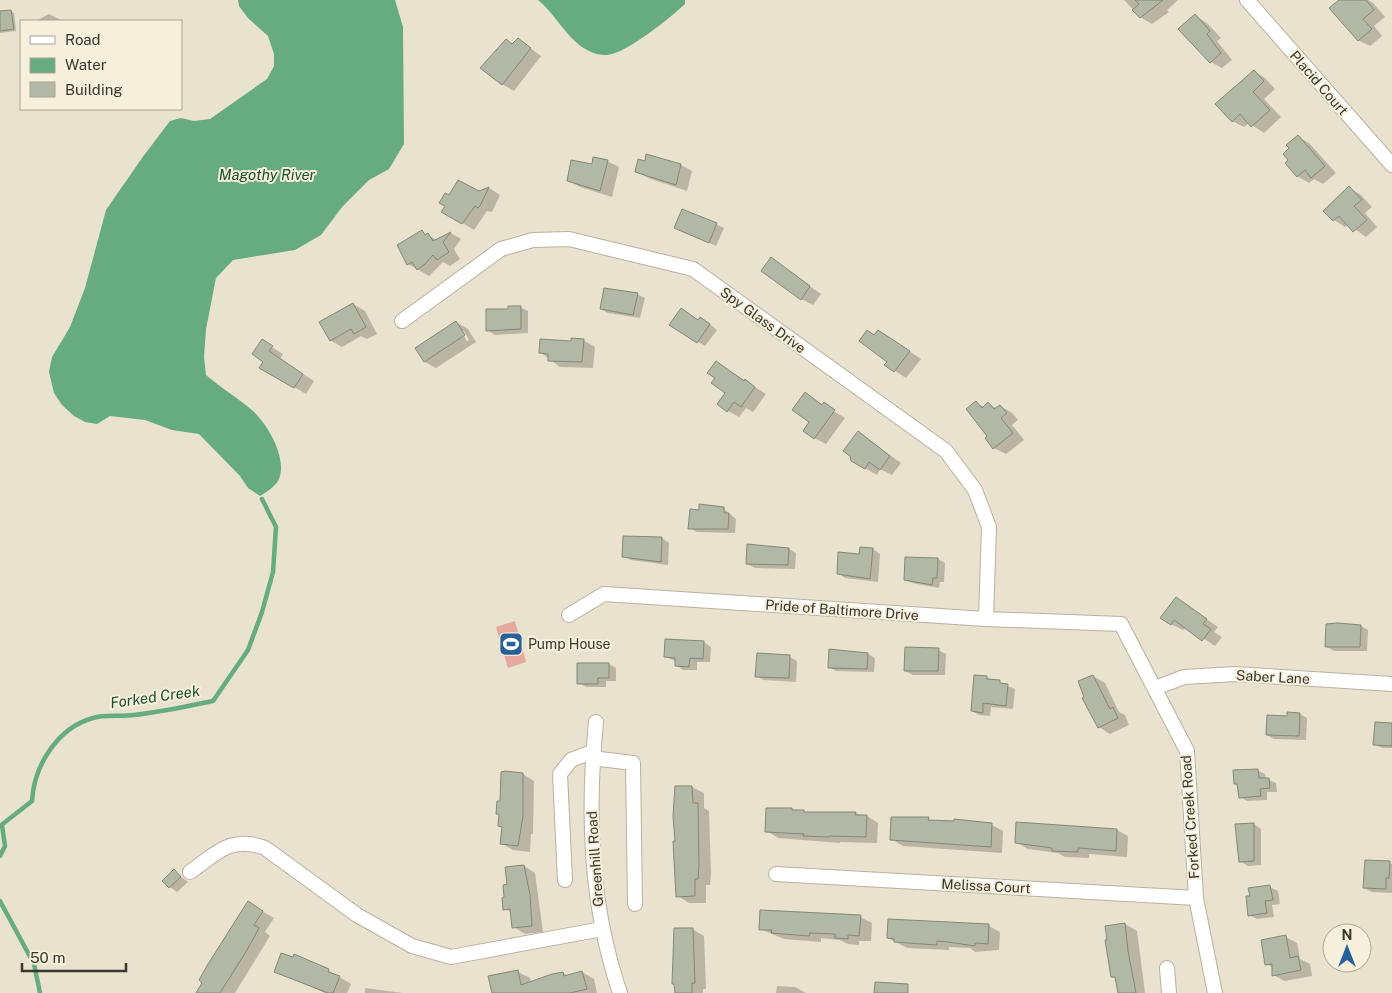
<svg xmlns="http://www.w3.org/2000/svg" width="1392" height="993" viewBox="0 0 1392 993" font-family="'Public Sans',sans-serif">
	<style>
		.green { fill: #e7a89f }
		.water { fill: #66ac80 }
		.shadow { fill: #0003; fill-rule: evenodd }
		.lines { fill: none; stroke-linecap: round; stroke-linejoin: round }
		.stream { stroke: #66ac80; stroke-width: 4.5 }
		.building { fill: #b1b8a5; stroke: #838977 }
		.minor-casing { stroke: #b7b19e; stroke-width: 16 }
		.minor { stroke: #fff; stroke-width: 14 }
		.labels { text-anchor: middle; stroke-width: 4; stroke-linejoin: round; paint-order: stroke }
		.street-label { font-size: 14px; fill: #39362e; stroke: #f5efdb }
		.poi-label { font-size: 14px; fill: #39362e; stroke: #f5efdb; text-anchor: start }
		.water-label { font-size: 15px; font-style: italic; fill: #1a4f31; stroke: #f5efdb }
	</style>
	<rect width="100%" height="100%" fill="#e8e2ce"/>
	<path class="green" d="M515,621L526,662L508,668L496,627Z"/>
	<path class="water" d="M238,0H395L403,27L404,144L389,169L369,180L342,207L321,235L295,250L233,260L216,278L206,329L204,357L206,375C221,388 238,398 253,411C268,425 289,460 278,481C274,487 267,492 260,496L248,488L240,476L199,434L172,430L145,420L110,416L97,424L85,422L74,416L62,405L54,393L49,372L52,357L70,327L85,288L106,210L142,158L170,121L181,118L194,121L210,119L267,79L274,66V54L268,36L248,18L239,6Z
		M538,0H685V4C670,18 628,52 608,55C597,56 585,50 577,43C562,30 553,12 538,0Z"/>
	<path class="shadow" d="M1124,0H1178L1167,10L1169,12L1152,24L1140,17Z
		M1341,0H1368L1373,3L1385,17L1374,26L1382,36L1370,46L1358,40Z
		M11,11L14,13L16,31L0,33V12Z
		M49,14L63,21H36Z
		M1196,16L1207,23L1221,38L1217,41L1232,60L1222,68L1211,62Z
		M518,39L541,56L514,91L502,84L506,41L513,44Z
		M1254,71L1265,78L1275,89L1264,99L1281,117L1264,133L1249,123L1244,127L1232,121Z
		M1298,137L1309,143L1336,173L1323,184L1314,179L1309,183L1297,176L1290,160L1291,148Z
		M647,156L681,165L692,171L687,191L648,178L636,171L646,163Z
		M607,161L619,167L612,197L580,187L568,180L593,165Z
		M489,188L500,195L492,212L487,211L474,230L443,211L449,197L479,192Z
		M1349,188L1361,195L1372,207L1365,213L1377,227L1366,237L1348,224L1345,227L1334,220Z
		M683,210L724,228L716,246L675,228Z
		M422,232L437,240L451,233L461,239L454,249L460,259L450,266L443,262L429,276L408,264Z
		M771,259L821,294L813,305L801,299Z
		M637,294L645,298L640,318L608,313L601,309Z
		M353,304L365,311L377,334L367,339L361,336L342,347L330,340Z
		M520,307L528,311V333L495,335L487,330L510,310Z
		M698,321L708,323L717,330L705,346L671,325Z
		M456,322L468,329L476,342L436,368L425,362ZM461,331H464L469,340L467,341Z
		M874,336L889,338L921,359L906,378L886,365L888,362Z
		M583,340L595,347L593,368L560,367L540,352Z
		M262,341L283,354L280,359L314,381L306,394L261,367L265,361Z
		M716,362L766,394L753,412L746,408L739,417L728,411L727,393Z
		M805,394L845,418L826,444L814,438Z
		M976,403L984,407L989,404L997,409L1000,406L1012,413L1018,420L1012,425L1024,440L1006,454L994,448Z
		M858,432L901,463L892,475L880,469L877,475L865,468Z
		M724,509L736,519L735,533L697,532L690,528L700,511Z
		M662,538L669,543L668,565L631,560L624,556Z
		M789,549L796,553L795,569L755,568L747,564Z
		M873,549L880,554L878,582L845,578L838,573L860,555Z
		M906,558L938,559L945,563L944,582H940L939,588L912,583L905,579Z
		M1176,598L1218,627L1214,632L1222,637L1215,646L1186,627L1183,630L1171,624Z
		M1361,626L1368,630L1367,651H1334L1326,646Z
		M704,642L711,647L710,662H697V670H683L676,665V661L665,657Z
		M938,650L946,654L945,675H913L905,671Z
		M868,654L875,658L874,672L836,671L829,667Z
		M790,657L797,661L796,682L764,680L756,676Z
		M609,664L616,668V681H606V687H586L579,683Z
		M1093,676L1105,683L1119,712L1125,715L1129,725L1110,734L1099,727L1086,698Z
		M986,677L1015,689L1013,709L991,707L990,716L979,715L972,711Z
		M1288,713L1300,714L1307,718L1306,740L1274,739L1267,735L1288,718Z
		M1392,723V748H1382L1375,744Z
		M1257,770L1265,774L1266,779L1276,783L1277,792H1267V800L1247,801L1240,797L1239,786L1235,783Z
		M523,774L534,781L533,834H531L530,852L513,850L502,844L503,828L499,826L500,815L497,813L501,803Z
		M676,787H692L704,793V808L709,811L711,874L710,885H706V903H689L678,896Z
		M792,809L807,813H855L867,816L878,823L877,843L840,842V843L778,838L767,831Z
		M928,819L933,821L992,825L1003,831L1002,853L903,846L891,839Z
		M1254,824L1261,829V865L1248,866L1240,861Z
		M1117,830L1128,836L1127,857L1089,854V858L1065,857L1058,853L1028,849L1016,842Z
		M1390,863L1392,864V893L1372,892L1364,888Z
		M524,866L535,873L543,932L525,934L514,927L512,913L505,909L509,885Z
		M174,871L188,882L177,892L170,887Z
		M1270,887L1278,891L1280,904L1272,905L1274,917L1257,919L1249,915Z
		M248,903L274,918L265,932L270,936L235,993H197Z
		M860,917L872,923L871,941H859V945L848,944L840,940L821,938V942L784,939L760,929Z
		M1125,924L1137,931L1145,993H1119L1117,979L1112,977Z
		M989,926L1000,932L999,950L975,952L970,948L949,947V950L907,948L888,938Z
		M692,929L704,936L706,989H703V993H675Z
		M1286,937L1297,943L1300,959L1310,964L1312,976L1285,981L1273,975V968L1267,964Z
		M328,970L351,984L347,993H325L275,971Z
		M518,972L530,978L531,983L563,973L568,976L582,972L594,979L597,993H492Z
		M777,986L795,987L806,993H776Z
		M365,988L403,993H365Z"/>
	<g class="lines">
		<path class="stream" d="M0,826L32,801C34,766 57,728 93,718C105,714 121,717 134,715C161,712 187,706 213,701L248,650L262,612L273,572L276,527L262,499
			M0,856L5,846L2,825
			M0,901L34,964L40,993"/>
	</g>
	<path class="building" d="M1135,0H1163L1140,18L1132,10L1139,4Z
		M1339,0H1366L1374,10L1363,19L1372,29L1358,41L1329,8Z
		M11,10L14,29L0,31V11Z
		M1195,14L1210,31L1207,34L1221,53L1210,63L1178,29Z
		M518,38L531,48L502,85L480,68L506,39L512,44Z
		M1254,70L1264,81L1253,92L1270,110L1251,127L1240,114L1232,122L1215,104Z
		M1298,135L1325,166L1311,178L1305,170L1297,177L1285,163L1288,160L1283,154L1289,148L1286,145Z
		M646,154L681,164L676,185L635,172L638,159L645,161Z
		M593,157L608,160L600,191L567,181L571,160L592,164Z
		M458,180L479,191L489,187L480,206L478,208L475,206L462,224L441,212L445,206L439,203L445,193L449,195Z
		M1349,186L1362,200L1354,206L1367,220L1353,232L1339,216L1333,221L1323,211Z
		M682,209L717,223L709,243L674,228Z
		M422,230L425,235L428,233L433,241L451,232L443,242L449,252L437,260L433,255L425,264L417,270L412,262L407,265L397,245Z
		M771,257L810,286L801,300L761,271Z
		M604,288L638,293L633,315L600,309Z
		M353,303L366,327L354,334L351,329L330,341L319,322Z
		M508,306H521V329L486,331V309H508Z
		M681,308L698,320L700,317L710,324L697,343L669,325Z
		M456,321L465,335L424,362L415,348Z
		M867,330L874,335L878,330L910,351L894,372L884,365L887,362L859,341Z
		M571,338L584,339L582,362L548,361V354L539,353L540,339L571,341Z
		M262,339L273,346L269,351L303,374L294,388L259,368L263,362L252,354Z
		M716,361L744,381L745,379L755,387L741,407L734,402L727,412L717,404L725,393L711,383L715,378L707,373Z
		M805,392L822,405L824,402L835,410L814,439L803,431L809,422L792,410Z
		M976,401L982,408L988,402L994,409L1000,405L1007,413L1001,418L1013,433L993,449L985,438L987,436L966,409Z
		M858,431L890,456L880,470L869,462L865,469L851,461L850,456L843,451Z
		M699,504L724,507V513H729L728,529H688L690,509L699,510Z
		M623,536L662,537L661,562L622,557Z
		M747,544L789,548L788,565L746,564Z
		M860,547L873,548L870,579L837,574L838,552L859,554Z
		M905,557L938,558L937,578H933L932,585L904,580Z
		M1176,597L1207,619L1203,624L1211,629L1202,641L1174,620L1171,625L1160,618Z
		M1338,623L1361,625L1360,647H1325L1326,624Z
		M665,639L704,641L703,659L690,658L689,667L675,666V658L664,657Z
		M905,647L939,648L938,671H904Z
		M829,649L868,653L867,669L828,668Z
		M757,653L790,655L789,678L755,677Z
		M577,663H609V678H598V684H577Z
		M974,675L987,676V679L1000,680V683L1008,684L1006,706L983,703V713L971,711Z
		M1093,675L1110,709L1113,707L1118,718L1098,728L1082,698L1084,697L1078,681Z
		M1287,712L1300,713L1299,736L1266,735L1267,715L1287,716Z
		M1375,722L1392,723V746L1373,745Z
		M1258,769L1259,778H1269L1270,788L1260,789L1261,796L1239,798L1237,784H1234L1233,770Z
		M505,771L523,773V816L518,846L500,844L502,827L498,826L499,814H496L497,801H500L501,772Z
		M675,786H692L693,803H698L699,866L698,879H695V896L676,897L673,841H675L673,816Z
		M766,808H792V810H804V812H856L855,815H867L866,837L829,836V837L803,836L804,834L765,832Z
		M891,817H929L928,820L954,821V819L992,823L991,847L890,840Z
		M1016,822L1117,829L1116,851L1078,848V852L1052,851V848L1015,843Z
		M1254,823V861L1239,862L1235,824Z
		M1365,860L1390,861L1389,878H1386V889L1363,888Z
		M524,865L530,895L532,926L512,928L510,909L503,910L502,898L504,897L503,885L507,884L505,867Z
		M174,869L181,877L169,888L162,881Z
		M1270,885L1273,900L1265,901L1267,913L1248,916L1246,896H1250L1248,888Z
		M248,901L263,911L254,925L259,928L247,950L220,993H196L202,983L199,980L208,964Z
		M760,910L861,915L859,936L848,935V939L835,938V934L810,933L809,936L771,933L772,930H759Z
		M888,919L989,924L988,944L975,943V946L948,942L937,941V945L894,942V939L887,938Z
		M1125,923L1128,951L1136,993H1118L1115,977H1111L1105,940H1107L1105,926Z
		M674,928H693L695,983H692V993H675L674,984H672Z
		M1286,935L1290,958L1298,956L1301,970L1272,976V964L1265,965L1261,940Z
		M281,953L293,957L294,954L329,969L328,972L340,976L333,993H328L274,972Z
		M518,970L521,985L552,974L563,972L564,976L582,971L587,989L570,993H492L488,976Z
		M875,982L908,984V993H874Z"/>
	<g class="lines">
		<g class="minor-casing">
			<path id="minor" d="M1247,0L1392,165
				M402,321L501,249L533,240L569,239L693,269L946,451L975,490L989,527L986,619
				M569,615L604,594L986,619L1121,624L1187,751L1196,898L1215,993
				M1155,688L1184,677L1235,674L1392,684
				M596,722C587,814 590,905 620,993
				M592,758L633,763L635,904
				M190,872C216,854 230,835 265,848L357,915L412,946L451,957L602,929
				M776,874L1196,898
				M565,880L560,774L571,760L594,751
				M1167,968L1169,993"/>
		</g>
		<use href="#minor" class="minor"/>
	</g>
	<defs>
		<g id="stadium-square" transform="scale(1.25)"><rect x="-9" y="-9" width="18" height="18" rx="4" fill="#286199" stroke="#f5efdb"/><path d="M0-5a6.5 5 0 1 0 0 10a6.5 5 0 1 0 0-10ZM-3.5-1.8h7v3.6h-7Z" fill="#fff"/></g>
	</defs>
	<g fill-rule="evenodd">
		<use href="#stadium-square" x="511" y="644"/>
	</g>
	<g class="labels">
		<g class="street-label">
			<text transform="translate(1319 83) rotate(49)" y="5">Placid Court</text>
			<text transform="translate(763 320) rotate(36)" y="5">Spy Glass Drive</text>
			<text transform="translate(842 610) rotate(4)" y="5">Pride of Baltimore Drive</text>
			<text transform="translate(1273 677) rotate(3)" y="5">Saber Lane</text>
			<text transform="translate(1190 817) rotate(-94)" y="5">Forked Creek Road</text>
			<text transform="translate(595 859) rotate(-94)" y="5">Greenhill Road</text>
			<text transform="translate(986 886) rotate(3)" y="5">Melissa Court</text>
		</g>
		<g class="poi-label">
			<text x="528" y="649">Pump House</text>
		</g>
		<g class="water-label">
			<text x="267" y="180">Magothy River</text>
			<text transform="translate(155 697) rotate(-8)" y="5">Forked Creek</text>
		</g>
	</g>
	<rect x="20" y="20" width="162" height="90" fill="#f5efdb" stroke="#aaa596"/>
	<rect x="30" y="36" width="25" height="8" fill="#ffffff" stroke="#aaa596"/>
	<text x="65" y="45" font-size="15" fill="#39362e">Road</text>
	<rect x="30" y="58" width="25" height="15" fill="#66ac80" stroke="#aaa596"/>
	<text x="65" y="70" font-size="15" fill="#39362e">Water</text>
	<rect x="30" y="82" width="25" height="15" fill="#b1b8a5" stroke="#aaa596"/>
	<text x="65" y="95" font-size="15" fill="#39362e">Building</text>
	<g transform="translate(1347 948)"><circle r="24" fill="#f5efdb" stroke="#aaa596"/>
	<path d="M0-4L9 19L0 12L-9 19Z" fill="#286199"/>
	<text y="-8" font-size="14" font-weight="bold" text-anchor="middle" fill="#39362e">N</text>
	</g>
	<path d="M22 963v8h104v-8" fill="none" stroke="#39362e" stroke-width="2.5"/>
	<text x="30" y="963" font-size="15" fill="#39362e" stroke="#f5efdb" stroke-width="4" paint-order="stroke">50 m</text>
</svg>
